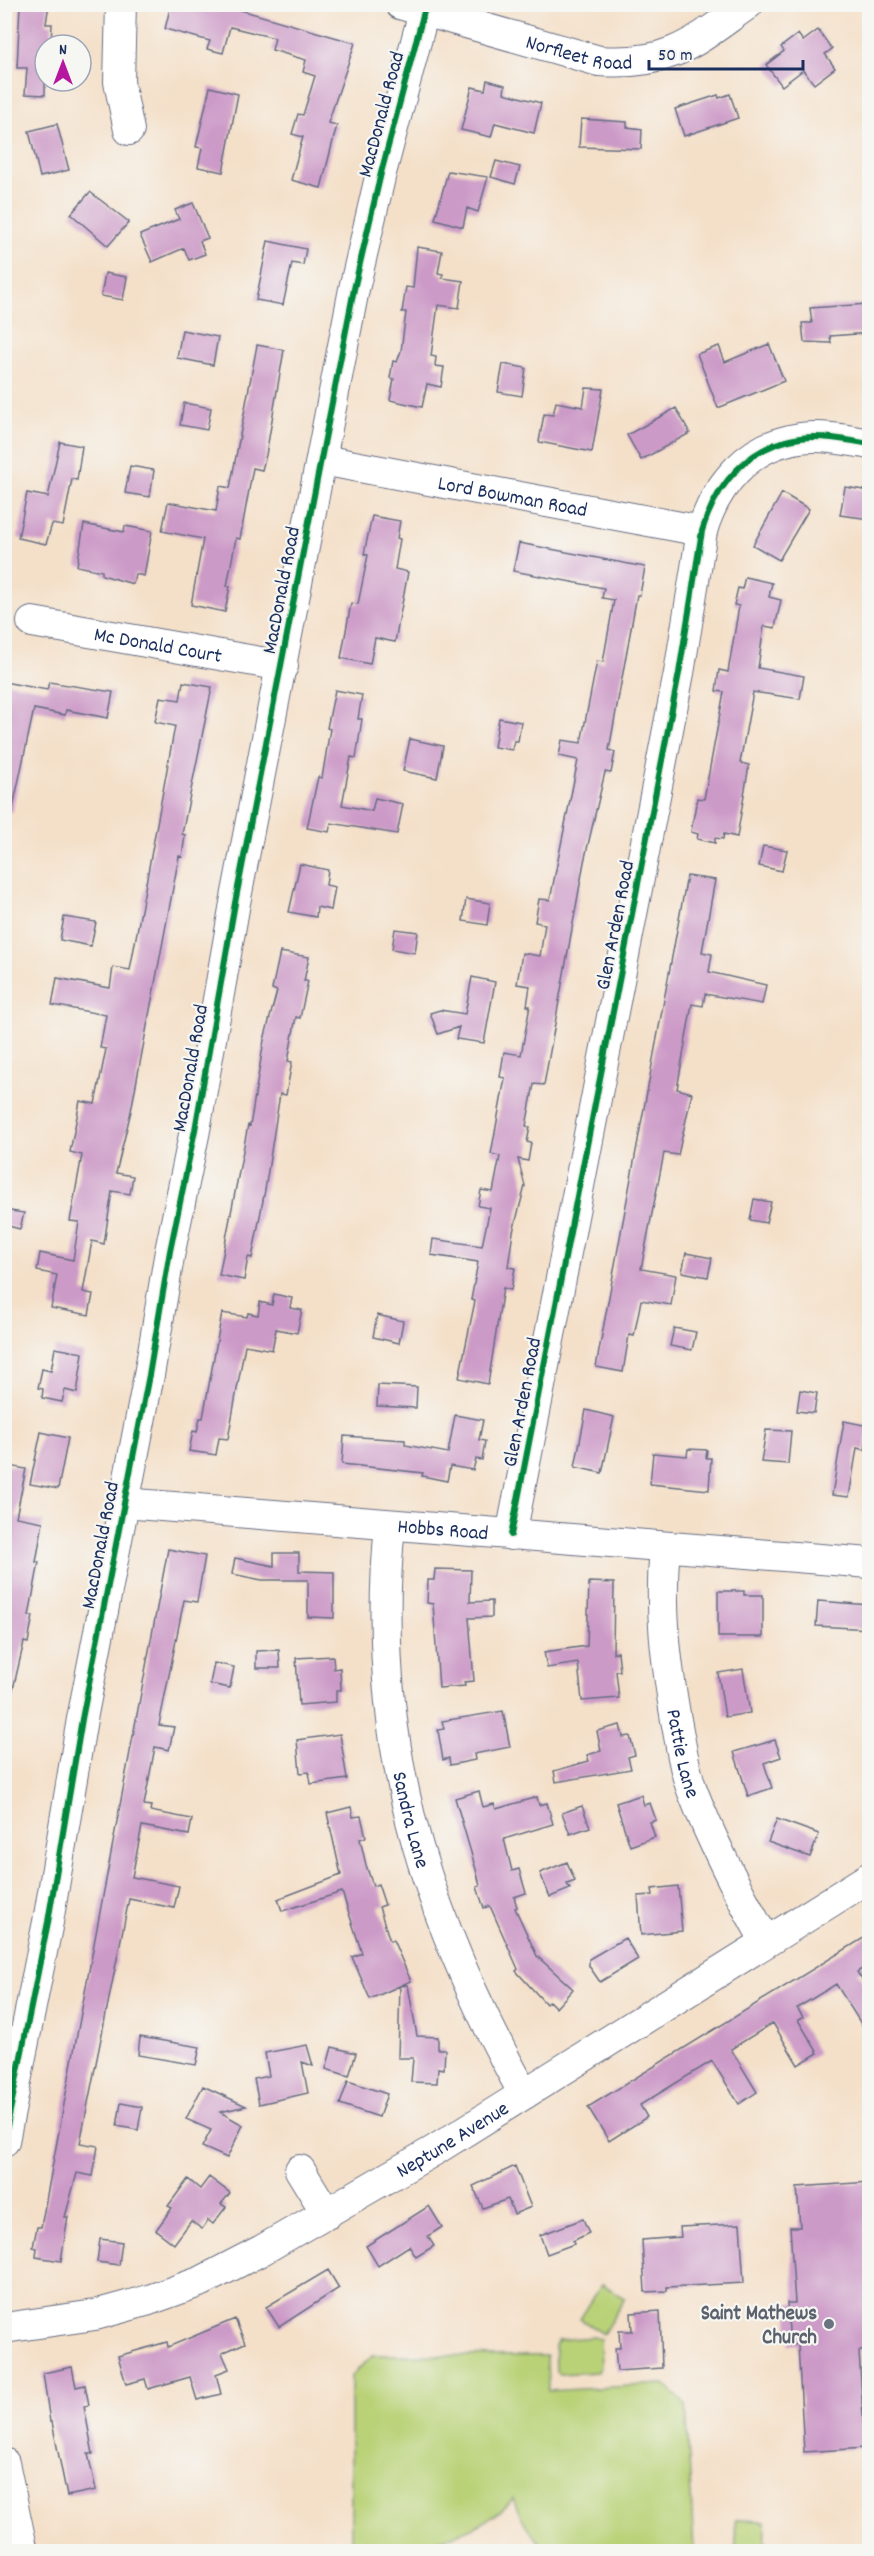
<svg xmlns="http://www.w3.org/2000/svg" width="874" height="2556" viewBox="0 0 874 2556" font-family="Dekko,sans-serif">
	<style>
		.green { fill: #b9d277; stroke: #6a806a; stroke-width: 1.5 }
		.building { fill: #cc9ac7 }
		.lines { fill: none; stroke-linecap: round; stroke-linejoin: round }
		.minor-casing { stroke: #676d83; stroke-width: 32 }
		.minor { stroke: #fff; stroke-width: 30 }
		.cycleway-casing { stroke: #f6f6f2; stroke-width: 10 }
		.cycleway { stroke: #00873e; stroke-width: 6 }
		.worship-dot { fill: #6b7280; stroke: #f6f6f2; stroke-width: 2 }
		.labels { text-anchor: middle; stroke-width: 4.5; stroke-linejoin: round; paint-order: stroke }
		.street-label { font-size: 21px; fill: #1b2f5e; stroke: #f6f6f2 }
		.worship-label { font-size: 21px; font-weight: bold; fill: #5b616d; stroke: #f6f6f2; text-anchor: end }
	</style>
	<rect width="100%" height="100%" fill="#f6f6f2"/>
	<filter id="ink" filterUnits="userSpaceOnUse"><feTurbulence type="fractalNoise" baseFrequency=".0167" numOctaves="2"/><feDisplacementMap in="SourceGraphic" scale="12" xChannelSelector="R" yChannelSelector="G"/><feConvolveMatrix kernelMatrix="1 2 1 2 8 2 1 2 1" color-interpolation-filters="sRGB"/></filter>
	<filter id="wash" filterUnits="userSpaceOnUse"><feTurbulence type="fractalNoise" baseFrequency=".008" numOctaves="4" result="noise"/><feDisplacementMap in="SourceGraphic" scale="24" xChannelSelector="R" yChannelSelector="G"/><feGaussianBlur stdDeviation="1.35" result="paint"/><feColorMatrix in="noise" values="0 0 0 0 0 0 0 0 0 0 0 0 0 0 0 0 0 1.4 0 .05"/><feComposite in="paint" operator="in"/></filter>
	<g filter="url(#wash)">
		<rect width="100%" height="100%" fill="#f4e0c9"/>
		<path class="green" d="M602,2284L625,2298L603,2334L580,2319Z
			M593,2337L600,2339L601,2367L598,2372L559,2374L556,2371L555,2345L559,2340Z
			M373,2355L547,2356L548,2391L663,2384L686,2404L694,2551H549C532,2539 521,2518 513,2499C474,2541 405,2548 351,2547V2376Z
			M735,2520L766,2521L765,2551H735Z"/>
		<g id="blocks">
			<path class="building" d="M20,4H49L46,24H52L51,45H45V95L25,94L27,68H17Z
				M171,4H184L218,13L220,4L355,43L328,123L337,125L321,188L291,180L303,137L292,134L298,114L303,115L315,76L303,72L306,60L272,50L275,38L230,27L223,53L207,49L210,41L165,29Z
				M818,30L832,49L825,54L835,68L814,84L803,70L782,86L766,65L784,51L781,47L798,34L803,41Z
				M487,80L505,85L504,93L541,103L534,133L495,123L491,137L461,130L472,87L485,90Z
				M210,87L238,94L223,172L198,167L202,148L196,147Z
				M730,94L738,118L684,136L675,109L718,95L719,98Z
				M581,119L627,122V127L642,129L641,149L579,147Z
				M57,124L69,170L40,177L29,131Z
				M496,161L520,167L515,184L491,177Z
				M448,171L488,177L478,212L467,208L463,227L435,219Z
				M90,192L129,222L108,246L71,214Z
				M193,203L208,238L200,241L205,254L189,260L184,248L152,262L140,235L179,219L175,210Z
				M268,241L306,249L303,265L292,263L283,305L256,300Z
				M417,247L442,251L438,273L443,274L442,278L463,281L459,308L438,305L431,356L436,357L435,366L444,367L441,387L427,384L422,407L390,400L394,379L390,378L393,361L397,362L401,351L406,312H402L406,287L413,288Z
				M105,273L127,277L123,300L101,296Z
				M868,304L870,333L830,336L831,343L804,342L802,323H812L810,308Z
				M182,330L218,337L213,365L177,358Z
				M769,344L784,381L718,408L697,354L719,346L725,362Z
				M257,345L284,350L266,455L262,470L253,468L240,539L236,538L227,586H230L225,612L191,605L203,539L162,531L168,502L216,511L220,486L230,488Z
				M503,364L526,368L522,396L498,392Z
				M586,388L603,389L592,452L539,442L544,414L553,415L556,402L583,407Z
				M184,403L211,408L207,430L180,425Z
				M676,408L690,433L641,460L627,435Z
				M60,442L82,446L77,480L72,479L63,526L52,524L46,544L18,538L27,493L48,497Z
				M130,466L154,470L150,497L125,493Z
				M845,487L870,491V519L840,515Z
				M782,493L809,509L779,560L753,545Z
				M372,516L400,521L397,538L400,539L395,569L408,572L395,642L375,638L370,664L341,658L351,603L358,604L368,555L364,554Z
				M84,524L124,532L125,526L152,531L144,576L135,574L133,584L102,575V571L77,566Z
				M519,543L645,567L640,595H637L609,750L615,752L611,773L605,772L584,862L544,1085L534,1084L526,1126L530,1127L527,1142L531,1143L528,1161L518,1159L525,1186L513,1232L508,1267L515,1268L511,1290L503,1288L488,1384L459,1378L475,1301L471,1300L478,1262L431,1255L433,1239L482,1246L490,1208L478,1206L481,1190L493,1192L500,1156L491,1154L505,1078L500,1077L504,1052L521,1055L530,1006H527L530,986L517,984L522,953L540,956L545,924L535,922L539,899L550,900L578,760L559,756L562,740L581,743L597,661L603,662L614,600L602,598L604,588L513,571Z
				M745,577L772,583L769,597L781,600L775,628L764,626L758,668L804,676L800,699L753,692L740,763L749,765L737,837L724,834L723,839L715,838V843L697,839L698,834L691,832L697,798L704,799L724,692L716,691L719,670L728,672L739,606L734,605L738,588L742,589Z
				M4,682L47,690L49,682L113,692L108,718L66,710L65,715L34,709L12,812L4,811V748L8,729H4Z
				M183,682L212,687L182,834L185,835L182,857L179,856L131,1111L116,1173L133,1176L130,1194L112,1191L104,1244L92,1241L83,1292L93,1294L89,1315L51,1308L57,1275L37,1271L40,1253L73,1260L79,1222L70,1221L82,1155L70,1152L80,1101L95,1104L106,1049L100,1048L106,1015L52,1005L57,978L110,988L113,967L130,970L175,726L155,722L160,697L180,700Z
				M335,690L362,695L358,719H362L356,758L351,757L342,805L372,811L375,798L403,804L397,834L331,823L329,832L307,828L318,777L322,778L330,729L327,728Z
				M499,718L521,722L518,741H514L512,750L494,747Z
				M410,739L443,746L437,778L403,771Z
				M763,846L787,850L782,871L759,866Z
				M300,864L328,870L326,885L335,887L331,910L317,907L316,917L289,912Z
				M687,876L715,880L702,952L712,954L709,972L766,985L762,1004L705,994L703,1006L692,1004L677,1089L692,1093L678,1155L664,1153L641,1269L676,1275L671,1305L641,1300L634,1336L629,1335L623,1372L596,1367Z
				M466,899L490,903L487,925L463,921Z
				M64,917L96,922L91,946L60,940Z
				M395,929L418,932L415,953L392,949Z
				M280,952L309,957L304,981H308L300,1018L296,1017L288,1061L292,1062L286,1095L280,1094L265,1190L252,1258L248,1257L244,1280L219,1275L248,1125L250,1126L264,1040L277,991L272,989Z
				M472,977L495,982L484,1043L456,1039L459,1027L438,1034L430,1013L440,1010L465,1014Z
				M754,1199L771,1202L766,1223L750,1220Z
				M4,1210L24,1213L20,1229L4,1225Z
				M686,1253L712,1258L708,1277L682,1272Z
				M274,1294L292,1298L290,1308L302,1310L297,1333L276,1329L272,1350L245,1345L228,1439L219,1438L216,1455L189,1451L193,1431L197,1432L200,1418H203L222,1313L247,1317L248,1313L258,1315L260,1302L272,1305Z
				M377,1315L403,1321L399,1343L373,1337Z
				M674,1328L696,1332L692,1350L670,1346Z
				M55,1348L83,1353L77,1393L65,1390L62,1402L42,1398L43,1389L38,1388L42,1369L51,1371Z
				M378,1385L417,1387L416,1408L377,1406Z
				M800,1390L817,1393L814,1413L797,1411Z
				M586,1410L614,1417L602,1473L575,1467Z
				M455,1415L483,1420L479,1440L485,1441L482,1460L476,1459L473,1470L450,1466L447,1481L422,1476L423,1473L342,1464L344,1436L405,1440V1445L448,1453Z
				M844,1421L869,1426L865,1450L857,1448L849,1497L832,1495Z
				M766,1430L791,1431L788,1464L761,1462Z
				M41,1432L68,1438L58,1489L30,1484Z
				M688,1449L707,1450L706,1458H711L709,1490L650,1484L653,1453L687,1456Z
				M4,1465L26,1469L16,1517L43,1522L36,1562H39L29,1616H33L30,1631L28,1643L24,1642L11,1698L4,1697Z
				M168,1549L205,1556L197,1602L184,1600L159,1725L174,1727L169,1750L155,1747L144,1805L151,1806L150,1811L192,1819L189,1835L142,1826L132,1877L179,1886L174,1908L129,1899L80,2143L98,2146L93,2176L77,2173L65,2217H68L61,2261L36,2257L37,2248L33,2247L37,2227H41Z
				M274,1553H299V1571L334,1572V1618L308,1617V1580H262L232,1574L235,1558L274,1566Z
				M435,1569L471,1570L470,1602L492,1601V1617L469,1618L474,1681L464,1682L465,1686L439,1688L433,1604L427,1603L428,1580H434Z
				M589,1582L614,1583L613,1653L618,1652L620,1671H616L619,1698L582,1701L578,1663L547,1668L544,1652L587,1646Z
				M718,1591H744V1595H763V1637H718Z
				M818,1601L870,1605V1629L816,1626Z
				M279,1650L280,1668H256V1651Z
				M333,1656L334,1669L340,1668L341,1690H336V1702L299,1705L296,1658Z
				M214,1663L234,1667L230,1688L210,1684Z
				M743,1669L750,1713L725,1717L718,1673Z
				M503,1711L510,1747L474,1754L475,1760L450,1765L449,1758L443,1760L438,1730L444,1729L442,1721Z
				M620,1725L623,1737L630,1736L635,1755L628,1757L631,1769L556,1782L554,1771L589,1761L587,1755L601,1751L597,1731Z
				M340,1734L347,1779L311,1784L309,1772L300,1773L297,1740Z
				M775,1740L781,1757L764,1763L772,1788L748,1796L734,1752Z
				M479,1791L483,1807L494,1804L496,1809L537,1797L539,1805L547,1803L553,1824L504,1839L512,1871L519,1869L526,1893L514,1897L517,1907L515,1908L537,1956L573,1989L556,2008L549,2001L546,2004L516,1971L518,1969L490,1906L484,1908L477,1887L480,1886L477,1873L455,1798Z
				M641,1795L644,1805L650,1803L656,1820L650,1822L655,1837L630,1846L616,1803Z
				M582,1806L590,1827L570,1834L562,1813Z
				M351,1807L353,1817L361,1816L366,1837L360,1839L366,1865L373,1886L378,1884L385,1905L379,1907L390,1941L393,1940L411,1981L370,1999L352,1957L362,1953L342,1892L282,1911L278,1899L341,1875L327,1813Z
				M777,1819L819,1834L810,1857L768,1842Z
				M567,1862L575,1881L567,1884L570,1889L550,1897L540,1873Z
				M678,1886L682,1931L641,1935L638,1896L653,1895L652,1889Z
				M870,1934V1964L857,1972L870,1992V2038L836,1984L797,2008L803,2017L798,2020L818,2053L798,2065L773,2023L731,2049L757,2092L739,2104L712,2061L640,2105L647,2117L609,2141L588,2107Z
				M625,1938L638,1959L600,1982L589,1966V1959Z
				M408,1985L417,2036L438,2037V2049H445L444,2069L438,2068L437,2083L411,2082L413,2058H398L400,1986Z
				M140,2037L200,2047L196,2065L138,2055Z
				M307,2045L313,2066L302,2062L308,2093L259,2104L254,2079L269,2076L265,2053Z
				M332,2047L356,2053L349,2076L326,2069Z
				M348,2081L387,2094L379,2117L340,2104Z
				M203,2086L246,2106L220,2112L243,2125L227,2158L202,2147L211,2130L186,2119Z
				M121,2103L142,2107L138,2130L117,2126Z
				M515,2166L531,2207L514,2214L508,2199L483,2208L473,2186Z
				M209,2177L230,2193L221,2204L226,2207L213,2224L208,2220L202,2229L191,2221L174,2244L156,2230L172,2208L168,2206L188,2179L200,2189Z
				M870,2182V2350L859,2351L865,2448L804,2452L798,2344L790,2345L787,2303H795L790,2227H800L797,2187Z
				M429,2206L442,2227L428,2236L434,2246L416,2257L409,2246L378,2266L366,2246Z
				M583,2219L589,2233L573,2241L574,2244L547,2254L540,2235Z
				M740,2224L744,2283L667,2287V2291L645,2292L642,2240L681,2237L680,2227Z
				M100,2239L122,2242L119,2265L97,2262Z
				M328,2270L339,2288L279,2327L266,2307Z
				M660,2311L662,2368L617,2371L615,2348H620L619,2331H632L631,2313Z
				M235,2319L245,2343L222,2353L229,2369L216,2374L221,2394L197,2400L190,2377L148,2389L145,2379L126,2384L118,2356L167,2342L168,2347Z
				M72,2367L76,2387L85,2385L89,2405L84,2406L93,2454H88L96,2490L67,2496L52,2422H50L43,2373Z"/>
		</g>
	</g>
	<g filter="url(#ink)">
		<use href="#blocks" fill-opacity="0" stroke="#676d83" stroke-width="1.5"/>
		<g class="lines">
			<g class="minor-casing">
				<g id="minor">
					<path d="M121,4L119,82L129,130"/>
					<path id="s1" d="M400,4L599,61C670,66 693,43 748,4"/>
					<path id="s2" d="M322,460L702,531"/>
					<path id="s3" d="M32,622L283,666"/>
					<path id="s4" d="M124,1503L870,1563"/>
					<path id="s5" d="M390,1525C369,1738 422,1910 524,2094"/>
					<path d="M511,1535L679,673L702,531C716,484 749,445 800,438C823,435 847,440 870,444"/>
					<path id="s6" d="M665,1548C659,1606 666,1662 676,1720C681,1745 684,1771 694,1795C714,1846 739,1894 766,1942"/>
					<path d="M4,2141L48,1922L82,1719L149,1375L170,1251L195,1130L235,903L354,289L381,173L426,4"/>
					<path d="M300,2170L327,2214"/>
					<path id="s7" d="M4,2328L95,2315L149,2300L202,2281L262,2250L435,2150L870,1877"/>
					<path d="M4,2463L23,2552"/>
				</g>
			</g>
			<use href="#minor" class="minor"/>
			<g class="cycleway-casing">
				<path id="cycleway" d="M511,1535L679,673L702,531C716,484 749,445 800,438C823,435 847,440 870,444
					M4,2141L48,1922L82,1719L149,1375L170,1251L195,1130L235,903L354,289L381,173L426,4"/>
			</g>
			<use href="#cycleway" class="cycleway"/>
		</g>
	</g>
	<circle class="worship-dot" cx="829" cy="2324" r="6"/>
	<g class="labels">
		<g class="street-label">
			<text dy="7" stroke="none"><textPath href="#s1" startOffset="186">Norfleet Road</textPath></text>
			<text transform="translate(380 114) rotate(-75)" y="7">MacDonald Road</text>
			<text dy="7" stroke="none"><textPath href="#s2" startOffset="194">Lord Bowman Road</textPath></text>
			<text transform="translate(280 590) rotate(-79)" y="7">MacDonald Road</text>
			<text dy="7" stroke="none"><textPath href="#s3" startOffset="128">Mc Donald Court</textPath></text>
			<text transform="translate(614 925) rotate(-79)" y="7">Glen Arden Road</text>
			<text transform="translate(189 1068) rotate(-80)" y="7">MacDonald Road</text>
			<text transform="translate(521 1402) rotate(-79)" y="7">Glen Arden Road</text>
			<text dy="7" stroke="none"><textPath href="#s4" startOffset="320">Hobbs Road</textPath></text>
			<text transform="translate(99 1545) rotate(-79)" y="7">MacDonald Road</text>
			<text dy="7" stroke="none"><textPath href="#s6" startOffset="207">Pattie Lane</textPath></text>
			<text dy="7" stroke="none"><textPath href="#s5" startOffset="297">Sandra Lane</textPath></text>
			<text dy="7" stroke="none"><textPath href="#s7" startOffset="492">Neptune Avenue</textPath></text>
		</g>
		<g class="worship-label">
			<text x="817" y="2319">Saint Mathews<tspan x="817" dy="24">Church</tspan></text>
		</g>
	</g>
	<rect width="874" height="2556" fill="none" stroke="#f6f6f2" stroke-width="24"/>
	<g transform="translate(63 63)"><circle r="28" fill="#f6f6f2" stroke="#9ea6b7" stroke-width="1.5"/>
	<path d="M0-4.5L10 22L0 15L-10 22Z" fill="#b5179e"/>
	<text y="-9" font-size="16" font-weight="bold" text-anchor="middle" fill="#1b2f5e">N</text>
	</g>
	<path d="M649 60v9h154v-9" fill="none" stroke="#1b2f5e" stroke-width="3"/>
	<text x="658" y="60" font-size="18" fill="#1b2f5e" stroke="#f6f6f2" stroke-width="4.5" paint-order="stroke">50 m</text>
</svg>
